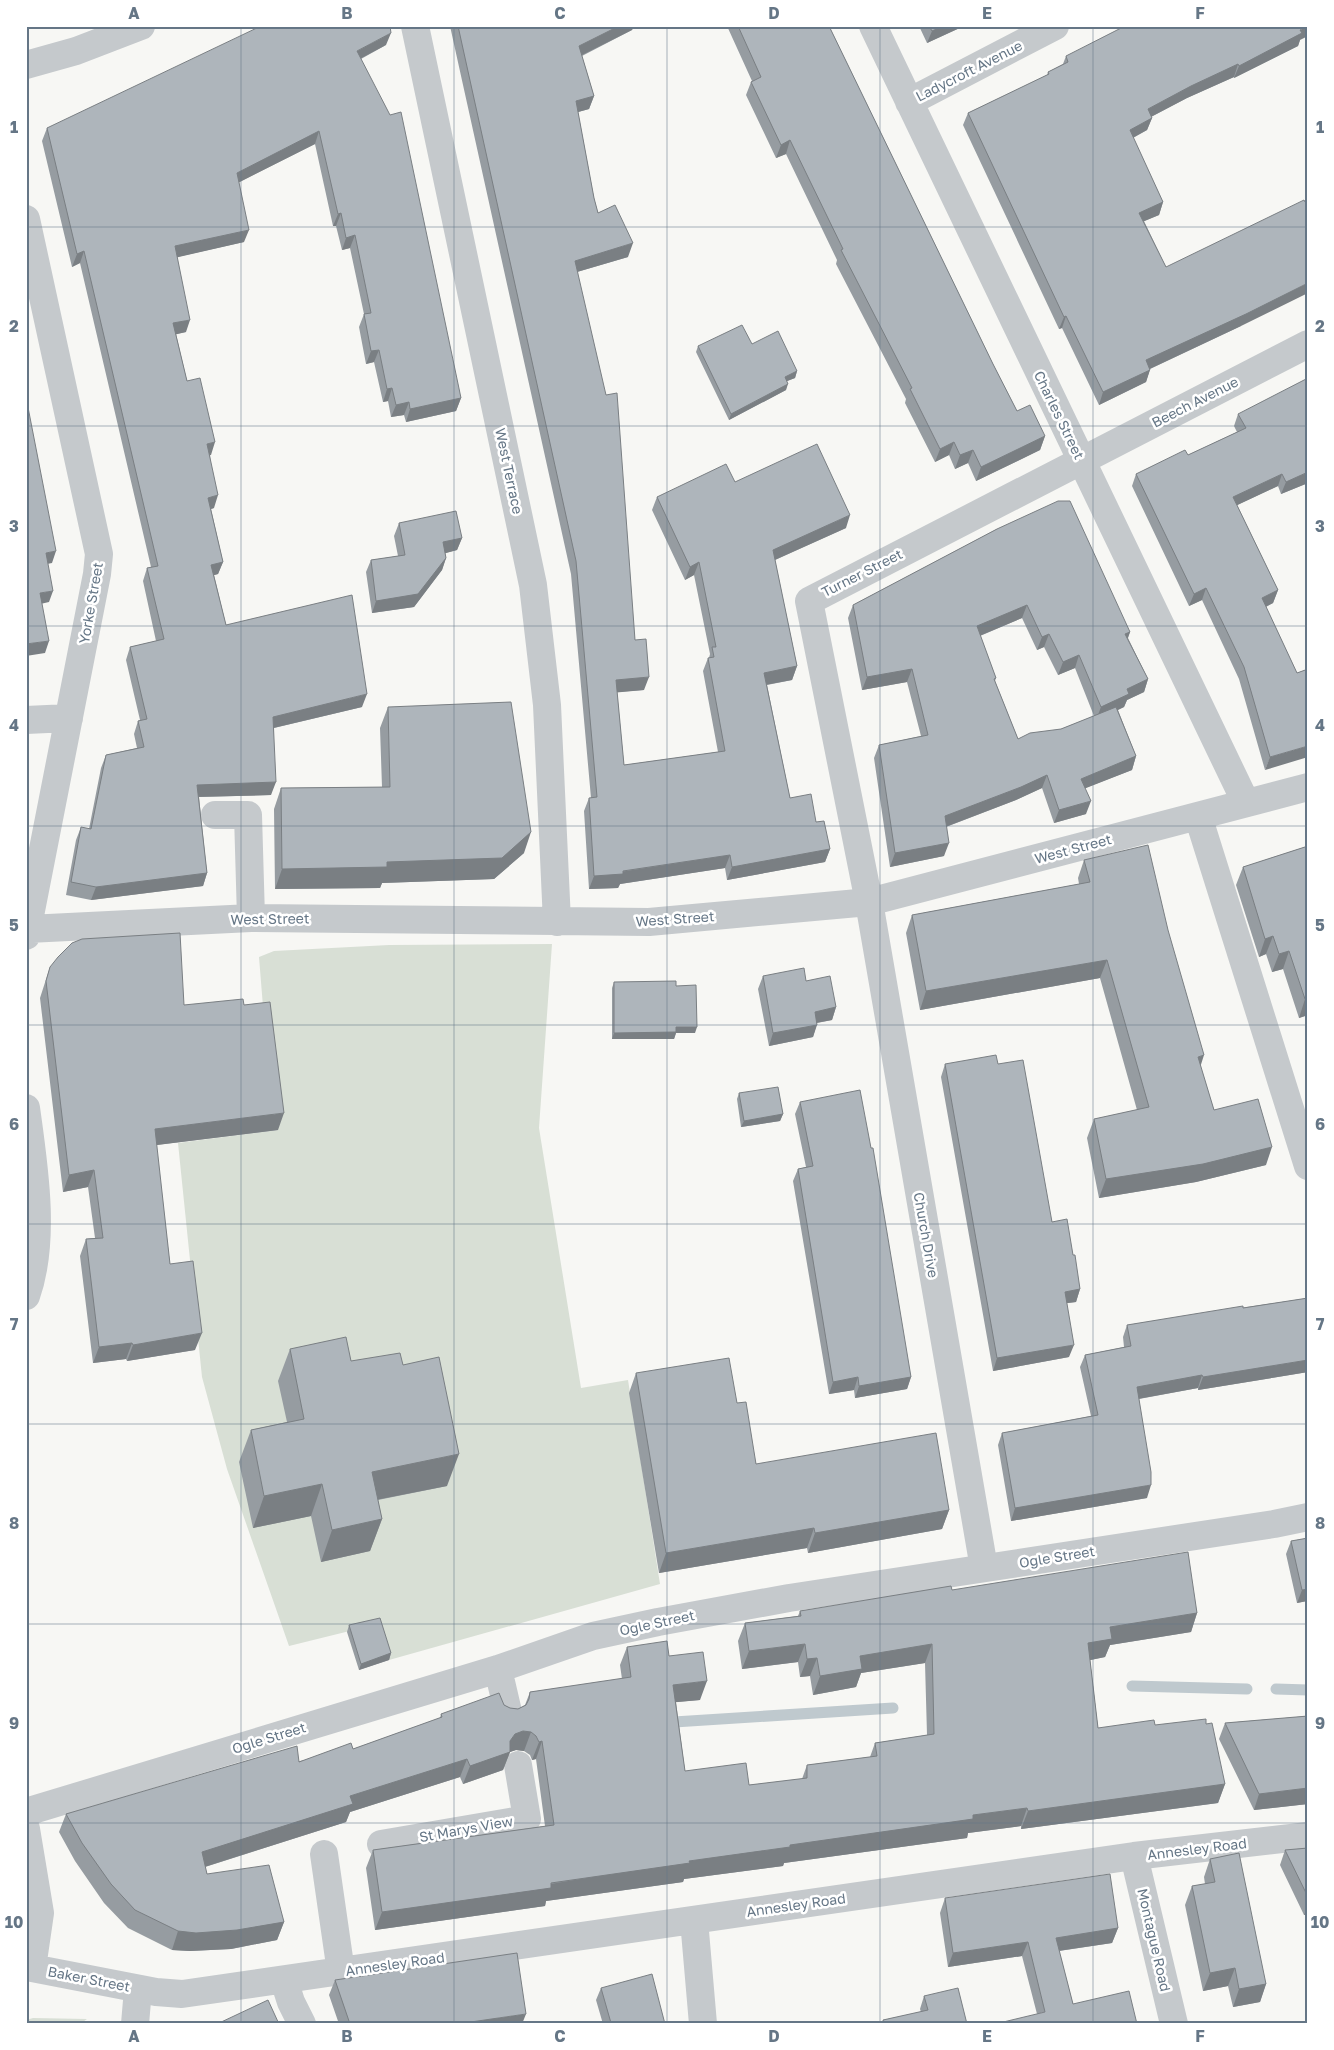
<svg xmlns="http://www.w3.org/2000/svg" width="1334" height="2050" viewBox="0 0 1334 2050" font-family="'Golos Text',sans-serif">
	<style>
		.green { fill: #d8dfd5 }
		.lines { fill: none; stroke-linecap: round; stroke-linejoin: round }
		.stream { stroke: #bfc9ce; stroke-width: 11 }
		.minor { stroke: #c5c9cc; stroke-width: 28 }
		.wall { fill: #969ca1; fill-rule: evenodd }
		.shaded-wall { fill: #7a7f83 }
		.building { fill: #aeb5bb; stroke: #7a7f83 }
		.grid { fill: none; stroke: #657686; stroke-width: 1; stroke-opacity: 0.55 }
		.labels { text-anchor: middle; stroke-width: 5; stroke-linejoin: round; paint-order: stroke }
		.street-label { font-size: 14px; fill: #657686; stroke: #fff }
		.neatline { fill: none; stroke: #657686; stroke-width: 2 }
		.grid-label { font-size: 16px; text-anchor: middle; font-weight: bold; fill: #657686 }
	</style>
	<rect width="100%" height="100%" fill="#f7f7f4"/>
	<path class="green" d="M552,944L539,1128L581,1388L628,1380L660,1584L389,1660L378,1624L289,1646L227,1469L202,1377L178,1143L278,1130L264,1019L259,957L274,951L389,945Z
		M33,2018L87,2019L80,2024H26V2020Z"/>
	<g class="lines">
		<path class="stream" d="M1132,1686L1247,1689
			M1276,1689L1308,1690
			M674,1722L893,1708"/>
		<path class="minor" d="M415,26L533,585L547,705L557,922
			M873,26L1246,803
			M26,65L76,51L141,26
			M909,102L1055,26
			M26,219L99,554L97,574L26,936
			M26,720L69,718
			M215,815H248L251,918
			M1198,816L1308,1166
			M28,929L251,918L649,922L869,902L1308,787
			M26,1108C34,1166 46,1240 26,1296
			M984,1568L869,902L809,601L1308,344
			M498,1669L508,1712
			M26,1812L498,1669L593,1636L658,1622L789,1598L1274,1524L1308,1517
			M26,1829L40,1913L32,1968
			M381,1844L527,1819L518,1765
			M324,1854L341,1972
			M1134,1856L1174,2024
			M694,1920L703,2024
			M32,1968L156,1992L182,1994L1134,1856L1308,1836
			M284,1980L291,2002L302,2024
			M135,2024L138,1989"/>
	</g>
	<path class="wall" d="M450,26H634L632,30L582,56L594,96L589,109L578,112L594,198L598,213L628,257L577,272L635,640L644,690L617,692L624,765L718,752L703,671L708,658H709L710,654L694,575L685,580L652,510L657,497L735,482L846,528L775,560L797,666L792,680L767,685L790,798L816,822L830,849L825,862L727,880L725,868L620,884L618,888L589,889L584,811L589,798H591L571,574Z
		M727,26H829L993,364L1017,411L1045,436L1040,450L976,481L968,463L955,469L949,455L935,462L905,403L906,399L836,264L837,260L786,154L776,158L746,95L751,82L752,81Z
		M919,26H964L927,43Z
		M1300,40L1298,46L1234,78V77L1187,98L1151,117L1152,118L1147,130L1133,138L1163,202L1159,215L1144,221L1166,267L1241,326L1150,369L1146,382L1099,405L1062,328L1059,329L963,125L968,113L1047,75L1048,72L1063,64L1066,56Z
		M386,45L361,59L461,398L456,411L406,422L404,415L391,417L388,401L383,402L374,362L366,364L359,327L364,314L350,248L342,250L336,226H333L315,144L239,182L244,242L177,257L186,332L176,334L187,381L211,455H210L214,508L211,509L223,562L218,574L214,575L226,625L362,707L274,728L271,795L199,797L207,873L203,886L91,900L66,895L76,840L81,827L89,829L101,768L106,755L137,748L134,734L138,721L140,720L126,660L130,647L156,641L143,581L147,568L151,567L80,263L72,267L42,141L47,128Z
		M752,344L797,371L795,378L787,381L786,390L729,420L696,352L698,346Z
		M1238,414L1308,483L1281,494L1278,486L1237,505L1278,590L1273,603L1266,607L1297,673L1308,669L1265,770L1239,679L1202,600L1189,606L1132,486L1136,474L1188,455L1237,432L1234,426Z
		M399,523L462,538L457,550L445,553L446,558L442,570L414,607L372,613L366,572L371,560L398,556L394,536Z
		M997,529L1130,632L1128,638L1148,679L1144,692L1127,700L1124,707L1118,710L1136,756L1132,770L1085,788L1086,814L1054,823L1042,788L1016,800L946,827L944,856L890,867L874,758L879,745L921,736L907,682L862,690L848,618L853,605ZM1022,618L1037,650L1044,647L1058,675L1075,668L1094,716L1061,729L1018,739L995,681L996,678L980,636Z
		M388,707L524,853L494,879L382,883L380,888L275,889L274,809L281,788L382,787L380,728Z
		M1308,846V1015L1299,1018L1283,969L1272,972L1266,954L1259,957L1236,885L1243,867Z
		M1084,860L1200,1066L1214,1110L1266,1165L1196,1182L1099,1198L1087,1138L1094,1119L1137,1110L1100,978L920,1010L906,933L912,915L1079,884L1078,878Z
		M50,967L184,1005H244L278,1130L156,1145L170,1264L195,1350L127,1361L126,1359L93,1363L80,1256L86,1239L95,1238L88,1187L63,1192L40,998Z
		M763,976L806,981L836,1007L832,1020L817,1023L813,1037L769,1046L758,989Z
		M614,982L676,986L695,1033H676L674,1039H612V988Z
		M945,1064H998L1052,1222L1073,1255L1080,1289L1076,1302L1067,1303L1069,1357L993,1371L941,1077Z
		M739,1093L783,1114L780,1121L741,1127L737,1099Z
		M800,1102L911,1377L907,1389L855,1398L854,1390L829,1394L793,1181L798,1169L806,1167L795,1114Z
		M1308,1298V1372L1198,1390V1388L1139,1399L1147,1498L1011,1521L998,1445L1002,1433L1091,1416L1080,1367L1085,1355L1124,1347L1123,1337L1127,1325Z
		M290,1349L351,1361L403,1365L447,1486L378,1500L382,1519L370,1551L321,1562L311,1516L253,1528L239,1462L251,1430L287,1422L278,1381Z
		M636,1373L737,1403L756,1464L949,1510L942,1529L808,1553L807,1548L659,1573L629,1393Z
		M1308,1538V1603L1307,1601L1297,1603L1286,1554L1291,1541Z
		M952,1590L1197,1613L1191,1632L1110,1645L1105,1657L1090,1660L1098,1728L1206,1724L1225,1784L1218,1803L1021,1829V1826L968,1833L967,1838L784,1863L783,1866L684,1879L683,1882L546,1901L545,1906L375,1930L366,1868L373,1850L545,1826L536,1759L532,1760L530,1755L524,1751L516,1750L510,1752L503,1770L463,1784L460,1777L350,1812L346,1822L205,1867L207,1874L284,1922L277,1940L231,1949L190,1951L172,1950L128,1928L104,1903L75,1861L59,1832L66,1814L353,1749L440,1718L441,1714L504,1705L510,1708L518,1709L525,1705L530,1692L622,1679L620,1665L627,1647L669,1656L700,1700L676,1702L685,1771L749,1785L802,1779L807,1765L870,1757L875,1743L927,1735L925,1663L861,1673L856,1687L813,1695L810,1676L800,1677L798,1662L742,1669L738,1641L745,1623L798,1616L800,1611Z
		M349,1625L391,1653L389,1660L359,1670L347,1632Z
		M1308,1716V1804L1254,1810L1219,1739L1225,1723Z
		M1308,1848V1914L1304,1915L1280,1865L1285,1850Z
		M1210,1859L1266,1984L1260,2002L1233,2007L1228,1986L1203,1991L1185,1905L1192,1886L1205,1884L1204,1877Z
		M945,1898L1118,1928L1112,1943L1059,1951L1073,2004L1037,2014L1022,1956L948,1967L940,1913Z
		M335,1980L522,2024H339L329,1995Z
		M601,1988L665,2024H603L596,2000Z
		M924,1996L967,2024H882L883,2020L921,2012L920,2009Z"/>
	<path class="shaded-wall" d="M619,26H634L632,30L574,59L579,46Z
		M943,26H964L927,43L932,31Z
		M1308,26V36L1300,40L1298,46L1234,78L1239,66L1300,30Z
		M391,33L386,45L352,63L357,51Z
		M1238,64L1234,77L1187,98L1143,121L1148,109L1191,86Z
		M594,96L589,109L571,114L576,101Z
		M1152,118L1147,130L1125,142L1130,130Z
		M319,131L315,144L232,186L237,173Z
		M790,140L786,154L776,158L781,145Z
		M1163,202L1159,215L1135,225L1139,213Z
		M341,213L336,226H333L338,214Z
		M249,230L244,242L170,259L175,246Z
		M355,235L350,248L342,250L346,238Z
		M633,243L628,257L570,274L575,261Z
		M84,251L80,263L72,267L77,254Z
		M1308,283V293L1241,326L1141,373L1146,360Z
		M1066,316L1062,328L1059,329L1064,317Z
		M190,320L186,332L169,336L173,323Z
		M379,350L374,362L366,364L371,351Z
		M1150,370L1146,382L1099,405L1103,392Z
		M797,371L795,378L782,383L785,377Z
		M788,384L786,390L729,420L731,414Z
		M392,388L388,401L383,402L387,389Z
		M461,398L456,411L406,422L410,409Z
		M409,402L404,415L391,417L396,405Z
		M1045,436L1040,450L976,481L981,467Z
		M215,442L211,455L203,457L207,444Z
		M954,442L949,455L935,462L940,449Z
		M973,450L968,463L955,469L960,455Z
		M1308,472V483L1281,494L1286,482Z
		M1282,474L1278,486L1229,509L1233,497Z
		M218,495L214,508L204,511L208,498Z
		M850,515L846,528L768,563L773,550Z
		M462,538L457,550L439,555L443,542Z
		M56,551L52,563L42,565L46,553Z
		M446,558L442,570L414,607L372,613L376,601Z
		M223,562L218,574L207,577L211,565Z
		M699,562L694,575L685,580L690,567Z
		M1206,588L1202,600L1189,606L1194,594Z
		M1278,590L1273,603L1257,611L1262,598Z
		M53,591L49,602L36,605L40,593Z
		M1027,605L1022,618L972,639L977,626Z
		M1130,632L1125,645V634Z
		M1049,634L1044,647L1037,650L1042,637Z
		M49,641L45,653L26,656V644Z
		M1079,655L1075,668L1058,675L1063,662Z
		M797,666L792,680L759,686L764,673Z
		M912,669L907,682L862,690L867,677Z
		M649,677L644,690L611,693L616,680Z
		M1148,679L1144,692L1127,700L1124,707L1096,720L1101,707L1127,689Z
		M367,694L362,707L269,729L273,717Z
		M1308,746V757L1265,770L1270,757Z
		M1136,756L1132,770L1076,792L1081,779Z
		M1047,775L1042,788L1016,800L940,829L945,816Z
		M276,782L271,795L193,797L197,785Z
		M1091,801L1086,814L1054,823L1059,810Z
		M531,832L524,853L494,879L382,883L380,888L275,889L282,869L387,862Z
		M949,843L944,856L890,867L895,853Z
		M830,849L825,862L727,880L732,867Z
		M730,855L725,868L620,884L618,888L589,889L594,876Z
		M207,873L203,886L91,900L96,887Z
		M1273,936L1266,954L1259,957L1265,939Z
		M1289,951L1283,969L1272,972L1279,954Z
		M1107,960L1100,978L920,1010L926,991Z
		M1305,999H1308V1015L1299,1018Z
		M836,1007L832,1020L810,1024L815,1012Z
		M817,1025L813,1037L769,1046L773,1033Z
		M676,1027H697L695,1033H676L674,1039H612L614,1033Z
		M1204,1055L1198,1074V1057Z
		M284,1113L278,1130L149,1146L155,1129Z
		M783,1114L780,1121L741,1127L744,1121Z
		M1272,1147L1266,1165L1196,1182L1099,1198L1106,1179Z
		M94,1170L88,1187L63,1192L69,1175Z
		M1080,1289L1076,1302L1060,1304L1065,1292Z
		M202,1333L195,1350L127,1361L133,1345Z
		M132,1343L126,1359L93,1363L99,1347Z
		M1074,1345L1069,1357L993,1371L997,1358Z
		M1308,1360V1372L1198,1390L1203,1377Z
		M1202,1375L1198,1388L1132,1400L1137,1387Z
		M858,1377L854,1390L829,1394L833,1382Z
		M911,1377L907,1389L855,1398L859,1386Z
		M459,1454L447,1486L360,1503L372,1472Z
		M322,1484L311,1516L253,1528L264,1496Z
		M1151,1485L1147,1498L1011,1521L1015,1508Z
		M949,1510L942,1529L808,1553L815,1533Z
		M382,1519L370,1551L321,1562L332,1530Z
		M814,1528L807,1548L659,1573L666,1553Z
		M1308,1589L1307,1601L1297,1603L1302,1590Z
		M1197,1613L1191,1632L1110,1645L1105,1657L1081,1662L1088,1643L1110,1627Z
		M805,1644L798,1662L742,1669L749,1651Z
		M932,1644L925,1663L861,1673L856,1687L813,1695L820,1676L860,1656Z
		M391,1653L389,1660L359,1670L361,1664Z
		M817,1658L810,1676L800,1677L807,1659Z
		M707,1681L700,1700L667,1703L673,1685Z
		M523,1731L531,1732L524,1751L516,1750L510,1752L503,1770L463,1784L470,1766L510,1741L515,1734Z
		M542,1741L536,1759L532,1760L539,1742Z
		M467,1759L460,1777L350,1812L346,1822L195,1870L202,1852L350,1796Z
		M1225,1784L1218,1803L1021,1829L1028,1811Z
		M1308,1788V1804L1254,1810L1259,1794Z
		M1027,1808L1021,1826L968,1833L967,1838L784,1863L783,1866L684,1879L683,1882L546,1901L545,1906L375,1930L382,1912L689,1861L973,1815Z
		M1308,1905V1914L1304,1915Z
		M284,1922L277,1940L231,1949L190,1951L172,1950L178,1931Z
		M1118,1928L1112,1943L1051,1952L1056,1938Z
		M1028,1942L1022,1956L948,1967L953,1953Z
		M1235,1968L1228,1986L1203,1991L1210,1973Z
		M1266,1984L1260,2002L1233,2007L1239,1989Z
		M526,2014L522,2024H457Z"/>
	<path class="building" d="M261,26H390L391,33L357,51L390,115L401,112L461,398L410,409L409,402L396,405L392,388L387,389L379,350L371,351L364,314L371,313L355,235L346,238L341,213L338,214L319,131L237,173L249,230L175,246L190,320L173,323L187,381L200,378L215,442L207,444L218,495L208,498L223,562L211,565L226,625L352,595L367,694L273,717L276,782L197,785L207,873L96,887L71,882L81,827L91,829L106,755L144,747L138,721L147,719L130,647L164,639L147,568L158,566L84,251L77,254L47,128Z
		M458,26H619L579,46L594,96L576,101L594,198L598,213L615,205L633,243L575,261L606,395L617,393L635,640L646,639L649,677L616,680L624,765L725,751L708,658L714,657L712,647H716L699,562L690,567L657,497L726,464L735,482L817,444L850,515L773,550L797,666L764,673L790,798L811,794L816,822L824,821L830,849L732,867L730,855L623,871V874L594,876L589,798L597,797L576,561Z
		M738,26H829L993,364L1017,411L1030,405L1045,436L981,467L973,450L960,455L954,442L940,449L910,389L912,388L841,250L843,249L790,140L781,145L751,82L761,77Z
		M929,26H943L932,31Z
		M1125,26H1307L1300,30L1302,33L1239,66L1238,64L1191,86L1148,109L1152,118L1130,130L1163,202L1139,213L1166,267L1304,200L1305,202L1308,201V283L1246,314L1146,360L1150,370L1103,392L1066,316L1064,317L968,113L1049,74L1048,72L1068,62L1066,56Z
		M742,325L752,344L778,331L797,371L785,377L788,384L731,414L698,346Z
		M1308,378V472L1286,482L1282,474L1233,497L1278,590L1262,598L1297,673L1308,669V746L1270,757L1244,667L1206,588L1194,594L1136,474L1185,450L1188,455L1246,428L1238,414Z
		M26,397L56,551L46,553L53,591L40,593L49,641L26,644Z
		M1058,501H1070L1130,632L1125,634L1148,679L1127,689L1129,694L1101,707L1079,655L1063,662L1049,634L1042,637L1027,605L977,626L996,678L994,679L1018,739L1030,733L1061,729L1116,707L1136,756L1081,779L1091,801L1059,810L1047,775L1021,787L945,816L949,843L895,853L879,745L928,735L912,669L867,677L853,605L997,529Z
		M456,511L462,538L443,542L446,558L418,594L376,601L371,560L405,555L399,523Z
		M511,702L531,832L502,858L387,862V867L282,869L281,788L390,787L388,707Z
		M1148,845L1168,930L1204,1055L1198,1057L1214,1110L1258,1099L1272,1147L1203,1164L1106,1179L1094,1119L1149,1107L1107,960L926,991L912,915L1090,882L1084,860Z
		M1308,846V999H1305L1289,951L1279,954L1273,936L1265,939L1243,867Z
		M180,933L184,1005L243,999L244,1005L270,1002L284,1113L155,1129L170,1264L193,1261L202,1333L133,1345L132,1343L99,1347L86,1239L103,1238L94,1170L69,1175L46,981L50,967L58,957L72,943L82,939Z
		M804,968L806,981L830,976L836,1007L815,1012L817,1025L773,1033L763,976Z
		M676,981V986L696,985L697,1027H676V1032L614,1033V982Z
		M996,1055L998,1064L1023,1060L1052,1222L1067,1219L1073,1255H1075L1080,1289L1065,1292L1074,1345L997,1358L945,1064Z
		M778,1087L783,1114L744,1121L739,1093Z
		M860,1090L871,1148H873L911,1377L859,1386L858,1377L833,1382L798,1169L813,1166L800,1102Z
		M1308,1298V1360L1203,1377L1202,1375L1137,1387L1151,1472V1485L1015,1508L1002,1433L1098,1415L1085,1355L1131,1346L1127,1325L1243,1306V1308Z
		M346,1337L351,1361L400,1353L403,1365L439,1357L459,1454L372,1472L382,1519L332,1530L322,1484L264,1496L251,1430L304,1419L290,1349Z
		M729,1358L737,1403L746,1402L756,1464L936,1433L949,1510L815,1533L814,1528L666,1553L636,1373Z
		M1308,1538V1589L1302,1590L1291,1541Z
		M1188,1552L1197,1613L1110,1627L1112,1639L1088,1643L1098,1728L1154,1720L1155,1725L1206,1719V1724L1212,1723L1225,1784L1028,1811L1027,1808L973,1815V1819L790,1845V1847L689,1861L690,1863L551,1883V1888L382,1912L373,1850L554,1825L542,1741L539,1742L536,1736L531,1732L523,1731L515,1734L510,1741V1752L470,1766L467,1759L350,1796L353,1804L202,1852L207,1874L269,1865L284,1922L237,1930L196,1933L178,1931L135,1910L111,1884L82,1843L66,1814L297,1746L299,1762L351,1743L353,1749L442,1717L441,1714L499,1693L504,1705L510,1708L518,1709L526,1705L529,1699L530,1692L631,1677L627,1647L667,1641L669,1656L703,1652L707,1681L673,1685L685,1771L746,1763L749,1785L807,1778V1765L877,1756L875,1743L934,1734L932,1644L860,1656L862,1669L820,1676L817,1658L807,1659L805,1644L749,1651L745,1623L801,1616L800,1611L951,1586L952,1590Z
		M380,1618L391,1653L361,1664L349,1625Z
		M1308,1716V1788L1259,1794L1225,1723Z
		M1308,1848V1897L1285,1850Z
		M1239,1853L1266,1984L1239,1989L1235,1968L1210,1973L1192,1886L1215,1882L1210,1859Z
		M1110,1874L1118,1928L1056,1938L1073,2004L1129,1991L1137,2024H995L1045,2012L1028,1942L953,1953L945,1898Z
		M517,1953L526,2014L457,2024H350L335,1980Z
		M652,1974L665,2024H610L611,2023L601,1988Z
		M958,1988L967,2024H884L883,2020L928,2010L924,1996Z
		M268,2000L279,2024H217Z"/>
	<path class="grid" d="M241,26V2024M454,26V2024M667,26V2024M880,26V2024M1093,26V2024M26,227H1308M26,426H1308M26,626H1308M26,826H1308M26,1025H1308M26,1224H1308M26,1424H1308M26,1624H1308M26,1823H1308"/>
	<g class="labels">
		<g class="street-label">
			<text transform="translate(969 71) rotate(-27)" y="5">Ladycroft Avenue</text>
			<text transform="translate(1195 402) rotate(-27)" y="5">Beech Avenue</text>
			<text transform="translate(1059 415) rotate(64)" y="5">Charles Street</text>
			<text transform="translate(509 471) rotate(78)" y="5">West Terrace</text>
			<text transform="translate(862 573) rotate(-27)" y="5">Turner Street</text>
			<text transform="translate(91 603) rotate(-80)" y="5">Yorke Street</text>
			<text transform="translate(1073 849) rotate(-15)" y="5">West Street</text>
			<text transform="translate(270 919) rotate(-1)" y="5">West Street</text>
			<text transform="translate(675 919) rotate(-4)" y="5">West Street</text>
			<text transform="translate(926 1235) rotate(80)" y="5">Church Drive</text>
			<text transform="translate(1057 1557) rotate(-9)" y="5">Ogle Street</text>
			<text transform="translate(657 1623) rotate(-12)" y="5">Ogle Street</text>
			<text transform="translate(269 1738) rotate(-17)" y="5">Ogle Street</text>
			<text transform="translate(466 1829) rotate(-10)" y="5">St Marys View</text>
			<text transform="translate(1197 1849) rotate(-7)" y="5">Annesley Road</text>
			<text transform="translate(796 1905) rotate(-8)" y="5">Annesley Road</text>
			<text transform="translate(1154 1940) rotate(77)" y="5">Montague Road</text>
			<text transform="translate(395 1964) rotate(-8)" y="5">Annesley Road</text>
			<text transform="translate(89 1979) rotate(11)" y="5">Baker Street</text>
		</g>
	</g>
	<rect width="1334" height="2050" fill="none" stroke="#ffffff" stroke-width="55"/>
	<rect x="28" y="28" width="1278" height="1994" class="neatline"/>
	<g class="grid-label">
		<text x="134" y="19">A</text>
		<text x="347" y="19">B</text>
		<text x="560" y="19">C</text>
		<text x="774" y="19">D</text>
		<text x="987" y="19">E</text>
		<text x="1200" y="19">F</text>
		<text x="14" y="133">1</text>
		<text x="1320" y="133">1</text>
		<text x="14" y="332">2</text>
		<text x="1320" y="332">2</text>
		<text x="14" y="532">3</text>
		<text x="1320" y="532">3</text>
		<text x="14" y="731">4</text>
		<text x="1320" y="731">4</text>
		<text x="14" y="931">5</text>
		<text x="1320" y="931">5</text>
		<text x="14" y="1130">6</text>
		<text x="1320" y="1130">6</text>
		<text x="14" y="1330">7</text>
		<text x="1320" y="1330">7</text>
		<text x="14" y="1529">8</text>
		<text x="1320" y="1529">8</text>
		<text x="14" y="1729">9</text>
		<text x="1320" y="1729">9</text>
		<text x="14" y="1928">10</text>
		<text x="1320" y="1928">10</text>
		<text x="134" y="2042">A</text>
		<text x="347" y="2042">B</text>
		<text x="560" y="2042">C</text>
		<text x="774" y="2042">D</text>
		<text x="987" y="2042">E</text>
		<text x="1200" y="2042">F</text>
	</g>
</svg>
